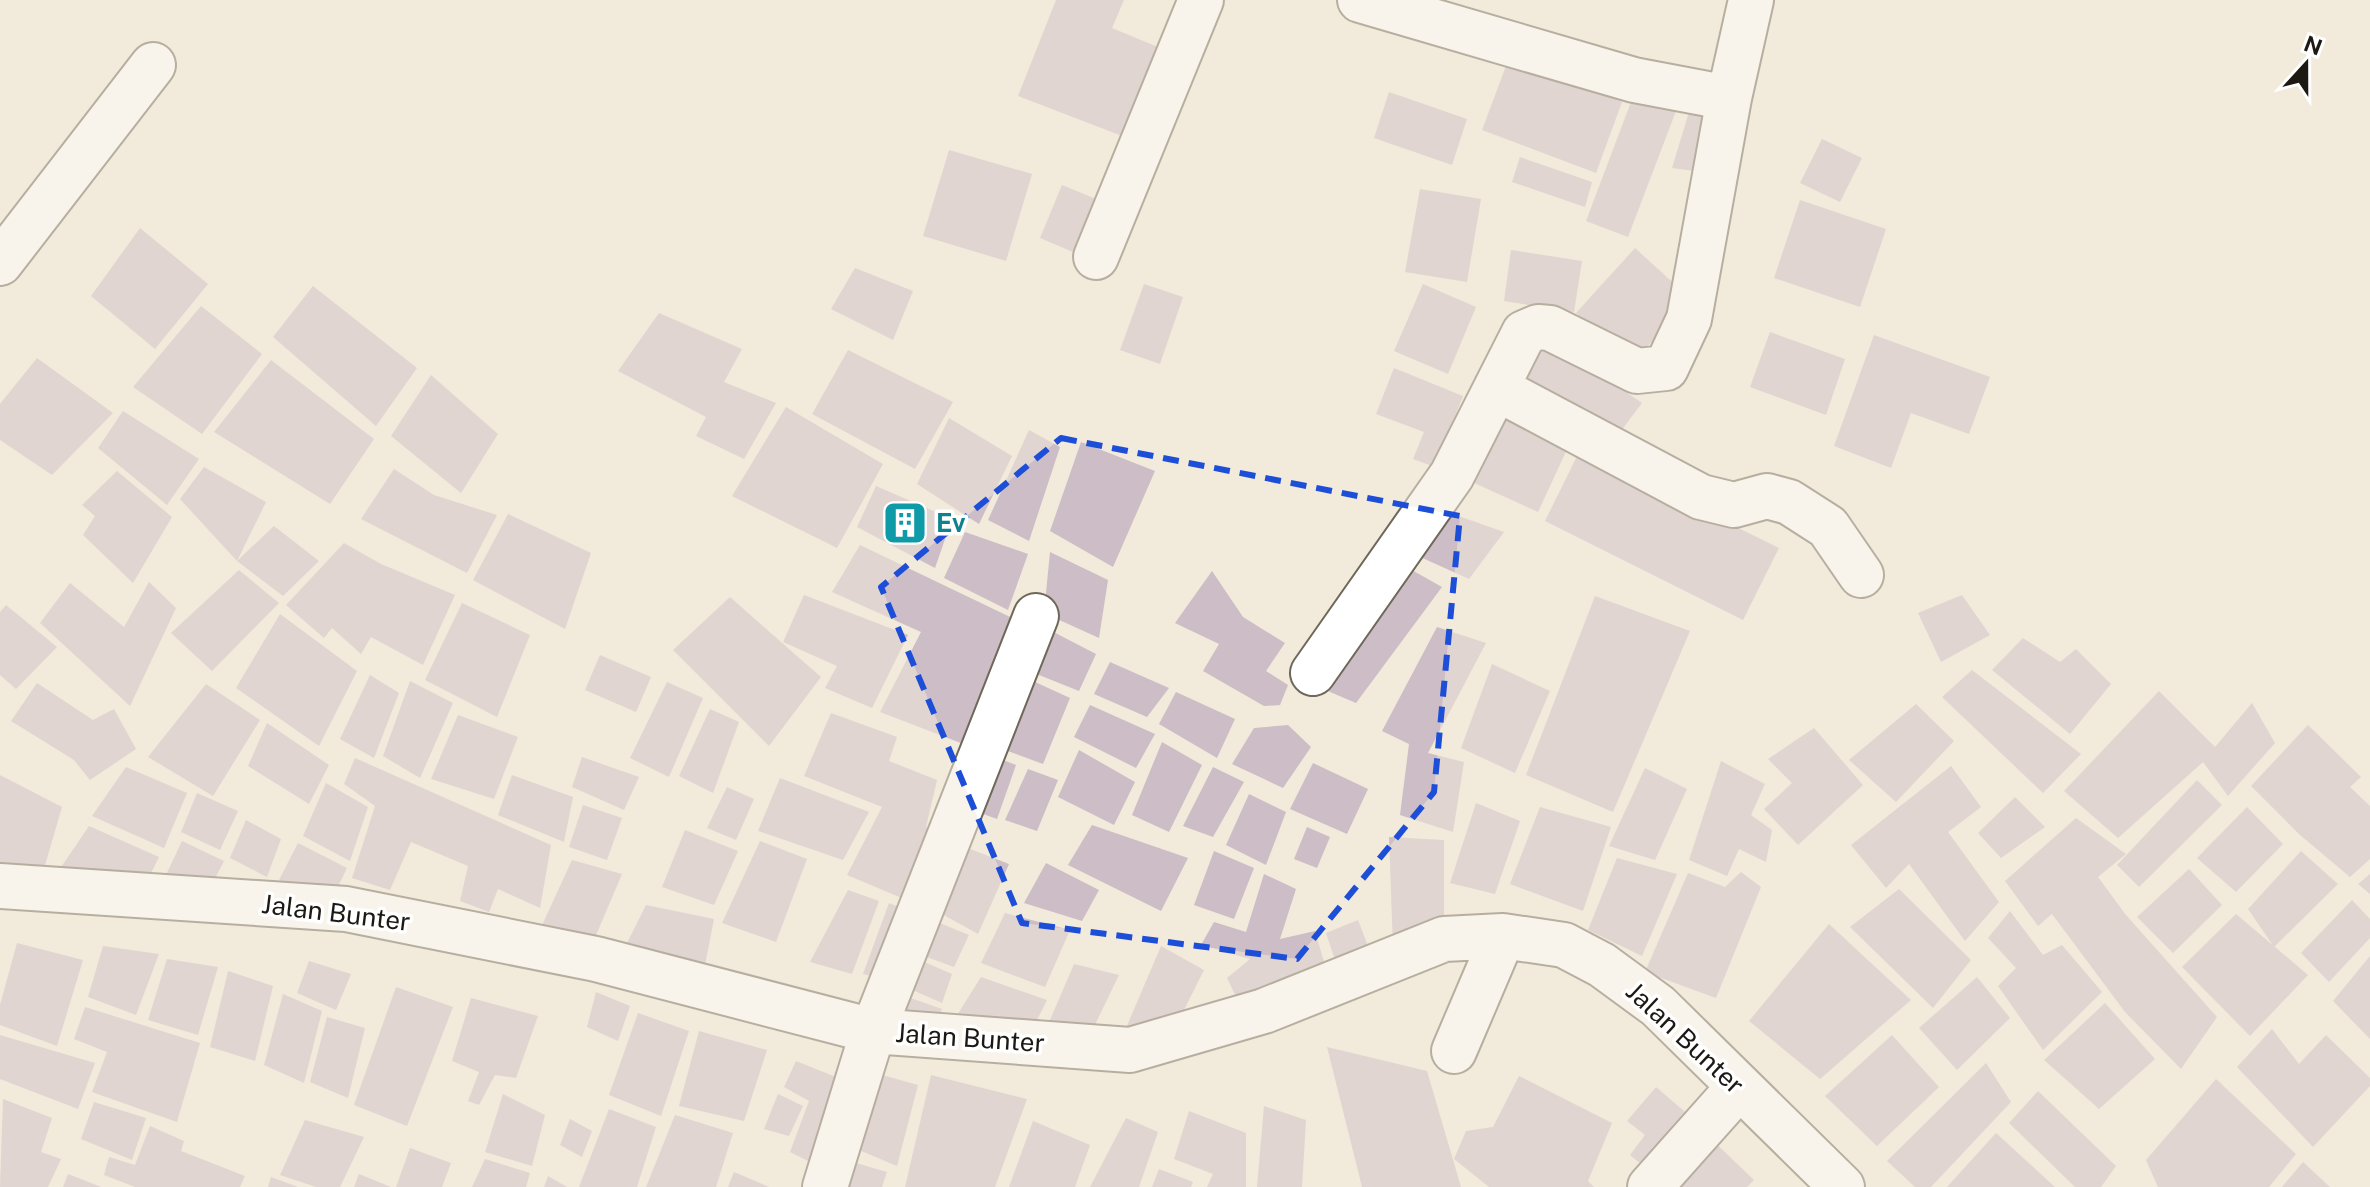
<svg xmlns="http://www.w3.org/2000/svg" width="2370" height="1187" viewBox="0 0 2370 1187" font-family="'Public Sans',sans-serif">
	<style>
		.building { fill: #cdbdc6 }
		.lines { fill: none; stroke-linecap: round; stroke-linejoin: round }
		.street-casing { stroke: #6e685a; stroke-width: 48 }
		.street { stroke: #fff; stroke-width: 44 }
		.marked { fill: none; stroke: #1d4ed8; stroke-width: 6; stroke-dasharray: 16 10; stroke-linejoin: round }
		.labels { text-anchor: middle; stroke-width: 7; stroke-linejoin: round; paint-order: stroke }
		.culture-label { font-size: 26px; font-weight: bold; fill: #0d838f; stroke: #fff; text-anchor: start }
		.street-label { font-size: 26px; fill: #1c1914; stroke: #fff }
	</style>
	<rect width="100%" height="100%" fill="#f2eada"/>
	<path class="building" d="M1056,0H1124L1112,28L1165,50L1130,139L1018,96Z
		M1509,58L1622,102L1596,173L1482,130Z
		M1389,92L1467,119L1452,165L1374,138Z
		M1634,94L1676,111L1628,237L1586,221Z
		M1692,102L1713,109L1694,171L1672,168Z
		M1822,139L1862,158L1840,202L1800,183Z
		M949,150L1032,174L1006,261L923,236Z
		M1520,157L1592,182L1585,207L1512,182Z
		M1062,185L1096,199L1073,252L1040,238Z
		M1420,189L1481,199L1467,282L1405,272Z
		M1800,200L1886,229L1860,307L1774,278Z
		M140,228L208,284L155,349L91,296Z
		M1635,248L1691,299L1632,363L1576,313Z
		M1511,250L1582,261L1574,312L1504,301Z
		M855,268L913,291L893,340L831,309Z
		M1144,284L1183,297L1160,364L1120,350Z
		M1423,284L1476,307L1448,374L1394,351Z
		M313,286L417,368L376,426L273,337Z
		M201,306L262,354L202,434L133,387Z
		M659,313L742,349L724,382L776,403L744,459L696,436L706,417L618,371Z
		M1770,332L1845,359L1826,415L1750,387Z
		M1874,335L1990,377L1969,434L1911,413L1891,468L1834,446Z
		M1544,336L1642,403L1611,444L1515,382Z
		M848,350L953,402L915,469L812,414Z
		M37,358L113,413L52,475L0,440V404Z
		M271,360L374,439L330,504L214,432Z
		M1394,368L1463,396L1435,467L1413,459L1424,432L1376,414Z
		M431,375L498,434L461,493L391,436Z
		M786,407L883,464L837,548L732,496Z
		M1491,410L1569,445L1538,512L1461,477Z
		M123,411L199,459L167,505L98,448Z
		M949,418L1012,456L979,524L917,484Z
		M1029,430L1060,447L1029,541L988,520Z
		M1081,442L1155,471L1113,567L1050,531Z
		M1580,450L1779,548L1743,620L1545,521Z
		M204,467L266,502L237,561L180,499Z
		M394,469L434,495L497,515L467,573L361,519Z
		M117,471L172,517L133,583L83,535L95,516L82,505Z
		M876,486L952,519L935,568L857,527Z
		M1450,513L1504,532L1469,579L1418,556Z
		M508,514L591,553L565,629L473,580Z
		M274,526L319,561L283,596L237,561Z
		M965,532L1028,554L1008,610L944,578Z
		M344,543L381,564L455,595L423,665L371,637L361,654L332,628L324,638L286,605Z
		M860,545L1025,624L966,745L880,712L921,632L832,592Z
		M1050,552L1108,580L1099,638L1044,613Z
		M1410,569L1442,587L1356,703L1323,689Z
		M239,570L279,603L212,671L171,633Z
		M1212,571L1243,617L1285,643L1266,671L1288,685L1280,705L1264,706L1203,671L1219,644L1175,623Z
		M149,582L176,608L130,706L40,623L70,583L124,627Z
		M804,595L908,635L872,708L825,688L837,666L783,642Z
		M1962,595L1990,635L1941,662L1918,613Z
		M1595,596L1690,631L1613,812L1526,775Z
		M730,597L821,677L769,746L673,650Z
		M462,603L530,635L497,717L425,680Z
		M6,605L57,647L16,689L0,675V612Z
		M280,614L357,671L319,746L236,688Z
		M1040,625L1096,654L1079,691L1024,669Z
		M1437,627L1486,643L1428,753L1464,762L1453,832L1400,815L1409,744L1382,731Z
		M2023,638L2060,662L2076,649L2111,684L2070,734L1992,670Z
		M600,655L651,677L636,712L585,690Z
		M1110,662L1169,688L1147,717L1094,694Z
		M1492,664L1550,691L1515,773L1461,748Z
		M1972,670L2081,754L2043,793L1942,697Z
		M370,675L399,693L374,758L340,739Z
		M1022,676L1070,698L1043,764L994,746Z
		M410,681L453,703L420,778L383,756Z
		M667,682L703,698L669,777L630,758Z
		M37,683L93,720L114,709L136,749L90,780L74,760L11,721Z
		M206,684L260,720L213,796L148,757Z
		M2159,691L2215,747L2252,703L2275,743L2228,796L2203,762L2118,838L2064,791Z
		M1176,692L1235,719L1217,758L1159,724Z
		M1916,704L1954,741L1896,802L1849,760Z
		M1090,705L1155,734L1136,768L1074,737Z
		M710,709L739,722L713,793L679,776Z
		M831,713L897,737L889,761L937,780L926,827L943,836L916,904L847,875L882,807L804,776Z
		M458,715L518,737L494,799L431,779Z
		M267,723L329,765L309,804L248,766Z
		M1288,725L1311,747L1283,788L1232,764L1254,728Z
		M2308,725L2361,777L2350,787L2370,806V859L2350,877L2300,835L2251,786Z
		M1814,728L1863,785L1798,845L1764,809L1792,783L1768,759Z
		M1162,742L1202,765L1169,832L1132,815Z
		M1079,750L1135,782L1114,825L1058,797Z
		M990,755L1016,765L997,819L972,810Z
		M582,757L639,777L624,810L572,787Z
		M355,758L551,845L540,908L498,889L489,912L460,901L468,866L411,842L390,890L352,878L375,806L344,784Z
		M1721,761L1765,784L1751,815L1772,830L1766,862L1739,849L1727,876L1689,860Z
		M1313,763L1368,789L1347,834L1290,809Z
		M1951,766L1981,807L1948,832L1999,902L1965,941L1909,864L1886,888L1851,845Z
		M126,767L187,793L164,848L92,816Z
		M1213,767L1244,782L1213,837L1183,826Z
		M1645,768L1687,789L1655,860L1609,846Z
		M1028,769L1058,780L1037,831L1005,820Z
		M0,775L62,807L43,872L0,863Z
		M512,775L573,797L564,842L498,815Z
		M780,778L869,812L843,860L758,831Z
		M2197,780L2222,805L2139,887L2117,865Z
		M326,783L368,807L350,861L303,836Z
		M727,787L754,799L736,840L707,828Z
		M197,793L238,811L220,850L181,832Z
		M1249,794L1286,812L1266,865L1226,845Z
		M2015,797L2045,827L2001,858L1978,833Z
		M1476,803L1520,821L1495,894L1450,883Z
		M583,805L622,818L607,860L569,847Z
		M1540,807L1611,827L1583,911L1510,884Z
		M2247,807L2283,844L2236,892L2197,858Z
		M2076,818L2126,854L2098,877L2126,915L2217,1017L2181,1069L2125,1012L2052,914L2038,926L2005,881Z
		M246,820L281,839L267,877L230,858Z
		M1092,825L1188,858L1161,911L1068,865Z
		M89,826L159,857L148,879L55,876Z
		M1307,827L1330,837L1317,868L1294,859Z
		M685,830L738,851L714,905L662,887Z
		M1389,837L1444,840V930L1393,948Z
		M182,841L224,861L209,890L165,877Z
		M760,841L807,859L776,942L722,923Z
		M298,843L347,868L332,899L276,886Z
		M960,845L1009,864L978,934L933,909Z
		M1214,851L1254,868L1234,919L1194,905Z
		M2301,851L2338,884L2274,947L2248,909Z
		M1617,858L1677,874L1642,956L1588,930Z
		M572,860L622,874L591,947L538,934Z
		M1046,863L1099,890L1082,921L1024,903Z
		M2189,869L2222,905L2173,953L2137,917Z
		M1741,872L1761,887L1716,998L1645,972L1688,873L1725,887Z
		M1264,874L1296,889L1280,939L1315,931L1329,979L1244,1013L1227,978L1250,959L1201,945L1214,922L1246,932Z
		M2370,874V894L2358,884Z
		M1899,889L1971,960L1933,1008L1850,927Z
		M848,890L879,901L852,974L810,962Z
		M2352,900L2370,919V938L2329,982L2301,953Z
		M889,903L911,912L887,980L863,974Z
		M646,905L714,919L704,970L622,953Z
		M2010,911L2043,955L2062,945L2102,992L2043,1050L1998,986L2016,968L1988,938Z
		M1005,913L1070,930L1045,987L981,963Z
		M2236,914L2308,975L2250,1036L2182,967Z
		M930,919L969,935L954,967L913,952Z
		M1358,920L1374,962L1340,975L1326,933Z
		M1829,924L1911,1000L1820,1079L1749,1021Z
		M17,943L83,960L57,1046L0,1025V1005Z
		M103,946L159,954L136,1015L88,997Z
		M1161,946L1204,970L1173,1032L1123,1035Z
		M2370,956V1039L2333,1001Z
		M913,957L952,974L942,1003L901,985Z
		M167,959L218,967L198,1035L148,1020Z
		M309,961L351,974L336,1010L297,993Z
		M1074,964L1119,975L1092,1031L1050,1020Z
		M228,971L273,986L255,1061L210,1047Z
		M981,977L1047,1000L1033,1028L954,1020Z
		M1977,977L2010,1018L1957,1070L1919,1028Z
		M396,987L453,1007L407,1126L354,1105Z
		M596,992L630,1006L618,1041L587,1027Z
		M283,994L322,1011L304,1083L264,1065Z
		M899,994L942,1009L935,1027L888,1022Z
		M471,998L538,1016L516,1078L495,1075L479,1105L468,1101L479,1072L452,1061Z
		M2105,1003L2155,1059L2099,1109L2044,1060Z
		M85,1007L200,1043L177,1122L92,1092L107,1052L74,1039Z
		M638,1013L689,1031L661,1116L609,1095Z
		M327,1017L365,1028L348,1098L310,1082Z
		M2272,1029L2299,1064L2326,1035L2370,1078V1086L2313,1147L2237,1067Z
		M699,1031L767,1050L744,1121L679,1106Z
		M0,1035L95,1063L78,1109L0,1079Z
		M1892,1035L1939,1087L1877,1146L1825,1096Z
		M1327,1047L1427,1071L1461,1187H1362Z
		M796,1061L846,1081L822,1168L790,1152L809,1101L784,1087Z
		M1986,1063L2011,1102L1931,1187H1915L1887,1161Z
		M868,1071L918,1085L897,1166L847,1145Z
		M931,1075L1027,1099L995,1187H905Z
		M1519,1076L1612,1123L1588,1181L1594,1187H1489L1454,1159L1466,1131L1493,1127Z
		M2216,1079L2296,1154L2269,1187H2158L2146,1160Z
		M1656,1087L1698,1123L1653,1174L1630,1155L1645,1135L1627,1121Z
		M2038,1091L2116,1166L2101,1187H2075L2009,1123Z
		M503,1094L545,1115L532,1166L485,1152Z
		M778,1094L803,1106L789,1136L764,1129Z
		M3,1099L52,1118L41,1152L61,1159L48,1187H0Z
		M94,1102L146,1118L132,1160L81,1139Z
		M1264,1106L1306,1120L1302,1187H1257Z
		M609,1109L656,1127L637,1187H579Z
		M1189,1111L1246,1133V1187H1207L1213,1174L1174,1159Z
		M675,1115L733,1133L716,1187H646Z
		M1126,1118L1158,1132L1139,1187H1090Z
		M570,1119L592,1131L582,1157L560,1145Z
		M305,1120L364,1137L340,1187H316L280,1175Z
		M1033,1121L1090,1145L1075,1187H1009Z
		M150,1126L184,1141L181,1151L245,1176L240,1187H135L104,1175L109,1157L135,1165Z
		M1996,1133L2055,1187H1947Z
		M1706,1134L1754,1180L1747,1187H1661Z
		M410,1148L451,1163L442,1187H396Z
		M485,1159L530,1173L526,1187H472Z
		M842,1159L887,1172L882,1187H833Z
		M2303,1162L2330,1187H2282Z
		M1159,1169L1193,1182L1191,1187H1152Z
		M734,1172L769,1187H728Z
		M68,1174L101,1187H63Z
		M359,1174L391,1187H354Z
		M548,1176L567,1187H544Z
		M271,1177L298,1187H268Z"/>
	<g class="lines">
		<g class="street-casing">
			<path id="street" d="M1360,0L1634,80L1729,98L1751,0
				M1096,257L1201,0
				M0,263L153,65
				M1496,388L1701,497L1734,505L1767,496L1789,502L1828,527L1861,575
				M1313,673L1452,475L1524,333L1538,327L1550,328L1637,371L1666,368L1689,319L1729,98
				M0,886L346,909L596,959L873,1031L1130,1050L1264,1011L1444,939L1503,936L1564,945L1602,965L1658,1006L1842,1187
				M1454,1051L1503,936
				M825,1187L873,1031L1036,616
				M1650,1187L1739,1087"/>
		</g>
		<use href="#street" class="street"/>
	</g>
	<path d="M0 0H2370V1187H0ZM1061,438L1460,516L1434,792L1297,959L1022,923L881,587Z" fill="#f2eada" fill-opacity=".55" fill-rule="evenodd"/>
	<path class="marked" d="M1061,438L1460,516L1434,792L1297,959L1022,923L881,587Z"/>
	<defs>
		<g id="building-square" transform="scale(2.3)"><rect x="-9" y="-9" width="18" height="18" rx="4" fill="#0f9aa8" stroke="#fff"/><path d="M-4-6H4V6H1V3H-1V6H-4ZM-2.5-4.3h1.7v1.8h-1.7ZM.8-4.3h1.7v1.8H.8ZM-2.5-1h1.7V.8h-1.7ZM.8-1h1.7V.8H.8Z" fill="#fff"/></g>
	</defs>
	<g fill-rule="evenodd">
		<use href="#building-square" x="905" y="523"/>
	</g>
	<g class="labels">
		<g class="culture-label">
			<text x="936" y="532">Ev</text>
		</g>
		<g class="street-label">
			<text transform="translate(336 913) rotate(7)" y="9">Jalan Bunter</text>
			<text transform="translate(970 1038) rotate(4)" y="9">Jalan Bunter</text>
			<text transform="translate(1685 1038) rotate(43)" y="9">Jalan Bunter</text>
		</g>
	</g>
	<g transform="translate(2306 64) rotate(21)" stroke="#ffffff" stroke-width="6" paint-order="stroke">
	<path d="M0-6L14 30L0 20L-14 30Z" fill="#1c1914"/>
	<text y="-12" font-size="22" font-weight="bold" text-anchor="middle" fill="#1c1914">N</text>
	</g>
</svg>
